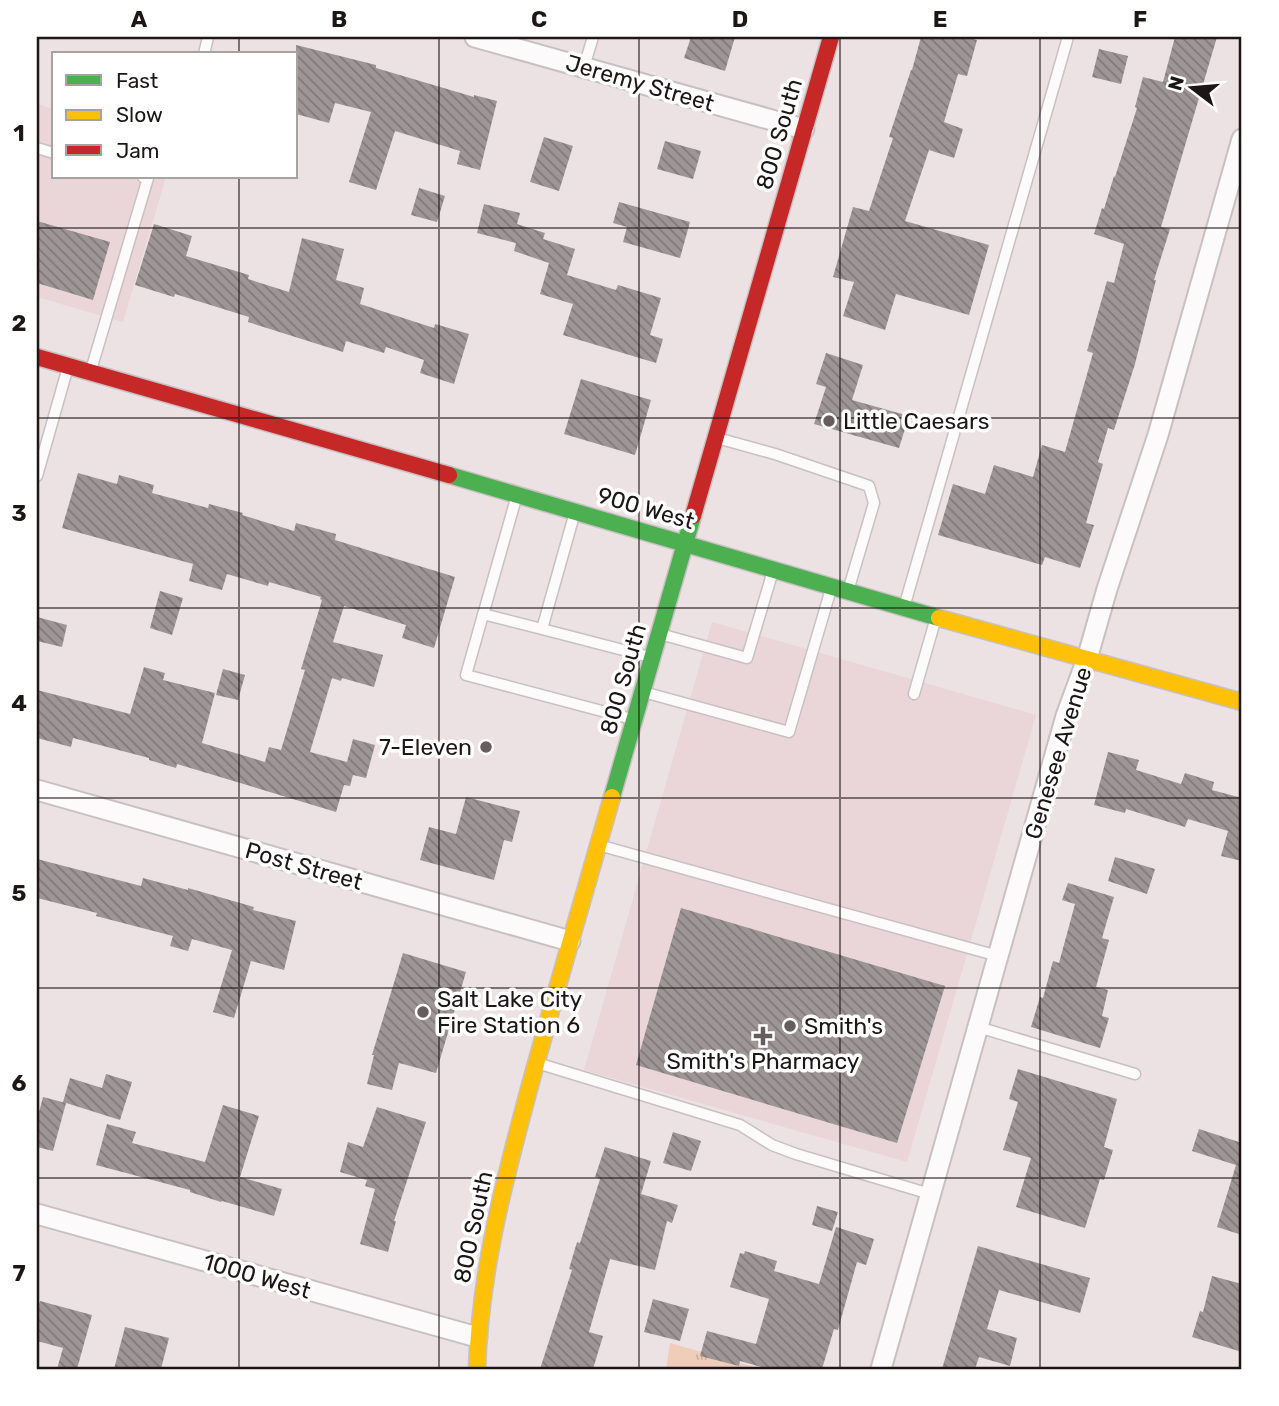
<svg xmlns="http://www.w3.org/2000/svg" width="1279" height="1406" viewBox="0 0 1279 1406" font-family="Rubik,sans-serif">
	<style>
		.built { fill: #ead5d8 }
		.park { fill: url(#park-tufts) }
		.building { fill: url(#building-back-hatch) }
		.lines { fill: none; stroke-linecap: round; stroke-linejoin: round }
		.lane-casing { stroke: #c8c0c2; stroke-width: 13 }
		.street-casing { stroke: #c8c0c2; stroke-width: 23 }
		.fast-casing { stroke: #c8c0c2; stroke-width: 19 }
		.slow-casing { stroke: #c8c0c2; stroke-width: 19 }
		.jam-casing { stroke: #c8c0c2; stroke-width: 19 }
		.lane { stroke: #fcfafb; stroke-width: 10 }
		.street { stroke: #fcfafb; stroke-width: 19 }
		.fast { stroke: #4caf50; stroke-width: 16 }
		.slow { stroke: #ffc107; stroke-width: 16 }
		.jam { stroke: #c62828; stroke-width: 16 }
		.grid { fill: none; stroke: #1d1617; stroke-width: 2; stroke-opacity: 0.55 }
		.poi-dot { fill: #655d5e; stroke: #fff; stroke-width: 2.5 }
		.labels { text-anchor: middle; stroke-width: 7; stroke-linejoin: round; paint-order: stroke }
		.street-label { font-size: 23px; fill: #1d1617; stroke: #fff }
		.poi-label { font-size: 23px; fill: #1d1617; stroke: #fff; text-anchor: start }
		.neatline { fill: none; stroke: #1d1617; stroke-width: 2.5 }
		.grid-label { font-size: 23px; text-anchor: middle; font-weight: bold; fill: #1d1617 }
	</style>
	<defs>
		<pattern id="park-tufts" width="24" height="20" patternUnits="userSpaceOnUse" patternTransform="scale(1.75)"><rect width="24" height="20" fill="#efcdb8"/><path d="M3 7l-1-3M5 7V3M7 7l1-3M15 17l-1-3M17 17v-4M19 17l1-3" fill="none" stroke="#ccaf9d"/></pattern>
		<pattern id="building-back-hatch" width="6" height="6" patternUnits="userSpaceOnUse" patternTransform="scale(1.75)"><rect width="6" height="6" fill="#9e9696"/><path d="M-1 5l2 2M0 0l6 6M5-1l2 2" fill="none" stroke="#807979"/></pattern>
	</defs>
	<rect width="100%" height="100%" fill="#ece1e3"/>
	<path class="built" d="M37,104L54,109V177H166L123,322L37,297Z
		M712,622L1036,715L907,1162L584,1070Z"/>
	<path class="park" d="M670,1343L761,1369H666Z"/>
	<path class="building" d="M691,37H735L725,71L684,58Z
		M921,37H964L977,40L967,76L958,74L944,122L963,129L954,158L929,150L905,221L989,245L969,315L896,294L885,330L843,316L854,282L833,277L853,207L869,211L893,138L889,137L911,70H912Z
		M1175,37H1217L1161,227L1170,229L1154,280H1156L1135,364L1114,430L1108,428L1098,462L1103,464L1086,523L1094,525L1080,568L1045,557L1042,565L938,535L953,484L985,494L994,465L1033,477L1042,445L1065,452L1093,353L1087,351L1107,281L1114,283L1124,244L1094,234L1102,208L1104,209L1114,176L1115,177L1137,108L1135,107L1143,77L1163,82Z
		M296,45L376,65V68L474,97V95L497,101L480,170L457,164L460,151L395,131L376,190L349,182L371,112L335,103L329,123L296,114Z
		M1099,49L1128,56L1121,84L1092,77Z
		M544,137L573,146L559,191L530,182Z
		M665,141L701,151L693,179L657,169Z
		M419,188L445,196L437,222L411,215Z
		M619,202L690,222L680,258L623,242L627,227L613,223Z
		M484,204L520,213L517,224L545,233L543,239L575,249L567,275L616,290L618,285L661,298L650,335L663,339L656,363L563,335L573,304L540,294L549,263L514,251L516,243L477,233Z
		M37,221L110,242L93,300L37,283Z
		M154,224L192,236L186,256L249,275L248,279L289,292L302,238L344,249L336,280L364,288L360,304L434,328L435,324L469,334L454,384L420,373L424,360L386,347L384,353L346,341L343,352L248,322L249,317L175,294L174,297L135,285Z
		M826,353L863,365L852,400L909,416L899,448L814,424L826,387L816,384Z
		M581,379L651,400L635,455L564,434Z
		M78,473L117,484L119,475L154,485L152,493L208,508L209,504L243,513L242,515L294,531L296,523L336,534L335,540L455,577L434,648L402,638L406,625L344,606L333,642L383,655L374,687L342,678L341,681L332,678L310,752L347,762L353,739L375,745L366,778L353,775L350,786L344,785L336,812L177,764L176,768L149,760V758L73,738L71,747L37,738V690L130,714L144,667L165,673L163,680L215,693L202,743L265,762L269,747L281,750L305,670L301,669L322,600L320,599L321,597L269,582L268,586L227,574L222,590L189,581L193,564L62,528Z
		M160,591L183,598L172,635L150,628Z
		M37,617L67,625L62,647L37,641Z
		M223,669L245,675L238,700L216,695Z
		M1108,752L1139,760L1136,770L1181,784L1185,773L1214,782L1212,790L1242,798V861L1221,856L1228,831L1188,819L1185,827L1126,809L1125,813L1094,805Z
		M466,797L520,811L512,842L504,840L494,880L420,860L429,827L456,834Z
		M1115,857L1155,869L1147,894L1108,881Z
		M37,859L141,886L143,878L188,890V888L254,907L253,910L296,921L284,970L251,961L234,1018L213,1012L232,950L192,939L188,951L170,946L173,936L96,916L97,913L37,898Z
		M1068,883L1114,897L1102,938L1109,940L1096,987L1108,990L1102,1016L1109,1018L1100,1048L1031,1027L1040,997L1043,998L1053,961L1059,963L1075,904L1062,900Z
		M681,908L945,986L897,1143L636,1065Z
		M403,953L466,972L436,1073L399,1063L392,1090L367,1084L374,1055H372Z
		M1018,1069L1117,1099L1104,1147L1113,1150L1104,1180L1100,1179L1085,1228L1016,1207L1031,1158L1003,1150L1018,1102L1009,1099Z
		M106,1074L132,1082L120,1120L63,1102L70,1078L102,1088Z
		M43,1097L66,1103L53,1151L37,1147V1120Z
		M223,1105L259,1116L240,1177L282,1189L274,1216L222,1201L221,1202L190,1192V1190L96,1165L107,1124L136,1132L132,1143L205,1162Z
		M377,1107L426,1122L394,1221H396L388,1252L360,1244L375,1189L365,1186L367,1180L340,1172L348,1142L363,1147Z
		M1199,1129L1242,1143V1235L1217,1227L1236,1165L1192,1151Z
		M673,1132L701,1141L691,1171L663,1163Z
		M605,1147L651,1161L641,1194L678,1205L672,1223L667,1221L655,1270L610,1259L589,1332L603,1336L593,1369H540L572,1270L569,1269L577,1242L580,1243L600,1179L595,1177Z
		M817,1206L838,1212L832,1231L812,1225Z
		M836,1227L874,1239L866,1265L857,1262L838,1330L834,1329L822,1369H768L740,1361L739,1366L700,1356L707,1331L756,1344L769,1299L730,1287L740,1253L744,1254L745,1251L777,1261L774,1271L819,1284Z
		M978,1246L1090,1278L1080,1313L999,1290L987,1329L1017,1338L1010,1366L979,1357L975,1369H942Z
		M1212,1276L1242,1284V1352L1192,1337L1200,1311L1203,1312Z
		M653,1299L689,1309L680,1341L644,1332Z
		M40,1301L92,1315L77,1369H57L63,1348L37,1341V1311Z
		M125,1327L169,1338L161,1369H114Z"/>
	<g class="lines">
		<g class="lane-casing">
			<path id="lane" d="M204,54L208,37
				M584,67L593,37
				M37,148L54,153
				M91,370L148,178L143,177
				M717,438L775,454L869,486L874,503L848,591
				M37,476L68,367
				M517,495L466,675L632,719
				M575,512L542,629L650,657
				M905,604L1068,37
				M483,614L542,629
				M660,634L747,658L773,571
				M647,693L789,732L831,589
				M914,694L935,621
				M602,846L998,956
				M978,1027L1135,1074
				M537,1063L740,1125L772,1145L796,1154L930,1194"/>
		</g>
		<g class="street-casing">
			<path id="street" d="M475,37L804,129
				M37,790L570,941
				M37,1214L477,1337
				M881,1369L1066,716L1087,659L1107,589L1158,435L1242,139"/>
		</g>
		<g class="fast-casing">
			<path id="fast" d="M449,475L939,618
				M612,797L693,516"/>
		</g>
		<g class="slow-casing">
			<path id="slow" d="M939,618L1242,702
				M477,1369C480,1269 506,1174 532,1078C558,984 585,891 612,797"/>
		</g>
		<g class="jam-casing">
			<path id="jam" d="M37,357L449,475
				M693,516L831,37"/>
		</g>
		<use href="#lane" class="lane"/>
		<use href="#street" class="street"/>
		<use href="#fast" class="fast"/>
		<use href="#slow" class="slow"/>
		<use href="#jam" class="jam"/>
	</g>
	<path class="grid" d="M239,37V54M439,37V1369M639,37V1369M840,37V1369M1040,37V1369M239,177V1369M37,228H1242M37,418H1242M37,608H1242M37,798H1242M37,988H1242M37,1178H1242"/>
	<g class="poi-dot">
		<circle cx="829" cy="421" r="7"/>
		<circle cx="486" cy="747" r="7"/>
		<circle cx="423" cy="1012" r="7"/>
		<circle cx="790" cy="1026" r="7"/>
		<path d="M759.5 1025.5h7v7h7v7h-7v7h-7v-7h-7v-7h7z"/>
	</g>
	<g class="labels">
		<g class="street-label">
			<text transform="translate(640 83) rotate(16)" y="8">Jeremy Street</text>
			<text transform="translate(779 134) rotate(-74)" y="8">800 South</text>
			<text transform="translate(646 508) rotate(16)" y="8">900 West</text>
			<text transform="translate(623 679) rotate(-74)" y="8">800 South</text>
			<text transform="translate(1058 753) rotate(-73)" y="8">Genesee Avenue</text>
			<text transform="translate(304 866) rotate(16)" y="8">Post Street</text>
			<text transform="translate(473 1227) rotate(-78)" y="8">800 South</text>
			<text transform="translate(257 1276) rotate(16)" y="8">1000 West</text>
		</g>
		<g class="poi-label">
			<text x="843" y="429">Little Caesars</text>
			<text x="472" y="755" text-anchor="end">7-Eleven</text>
			<text x="437" y="1007">Salt Lake City<tspan x="437" dy="26">Fire Station 6</tspan></text>
			<text x="804" y="1034">Smith's</text>
			<text x="763" y="1069" text-anchor="middle">Smith's Pharmacy</text>
		</g>
	</g>
	<rect width="1279" height="1406" fill="none" stroke="#ffffff" stroke-width="77"/>
	<rect x="52" y="52" width="245" height="126" fill="#ffffff" stroke="#a5a2a2" stroke-width="2"/>
	<rect x="66" y="75" width="35" height="10" fill="#4caf50" stroke="#a5a2a2" stroke-width="2"/>
	<text x="116" y="88" font-size="21" fill="#1d1617">Fast</text>
	<rect x="66" y="110" width="35" height="10" fill="#ffc107" stroke="#a5a2a2" stroke-width="2"/>
	<text x="116" y="122" font-size="21" fill="#1d1617">Slow</text>
	<rect x="66" y="145" width="35" height="10" fill="#c62828" stroke="#a5a2a2" stroke-width="2"/>
	<text x="116" y="158" font-size="21" fill="#1d1617">Jam</text>
	<g transform="translate(1192 88) rotate(286)" stroke="#ffffff" stroke-width="5" paint-order="stroke">
	<path d="M0-5L12 26L0 18L-12 26Z" fill="#1d1617"/>
	<text y="-10" font-size="19" font-weight="bold" text-anchor="middle" fill="#1d1617">N</text>
	</g>
	<rect x="38" y="38" width="1202" height="1330" class="neatline"/>
	<g class="grid-label">
		<text x="139" y="27">A</text>
		<text x="339" y="27">B</text>
		<text x="539" y="27">C</text>
		<text x="740" y="27">D</text>
		<text x="940" y="27">E</text>
		<text x="1140" y="27">F</text>
		<text x="19" y="141">1</text>
		<text x="19" y="331">2</text>
		<text x="19" y="521">3</text>
		<text x="19" y="711">4</text>
		<text x="19" y="901">5</text>
		<text x="19" y="1091">6</text>
		<text x="19" y="1281">7</text>
	</g>
</svg>
